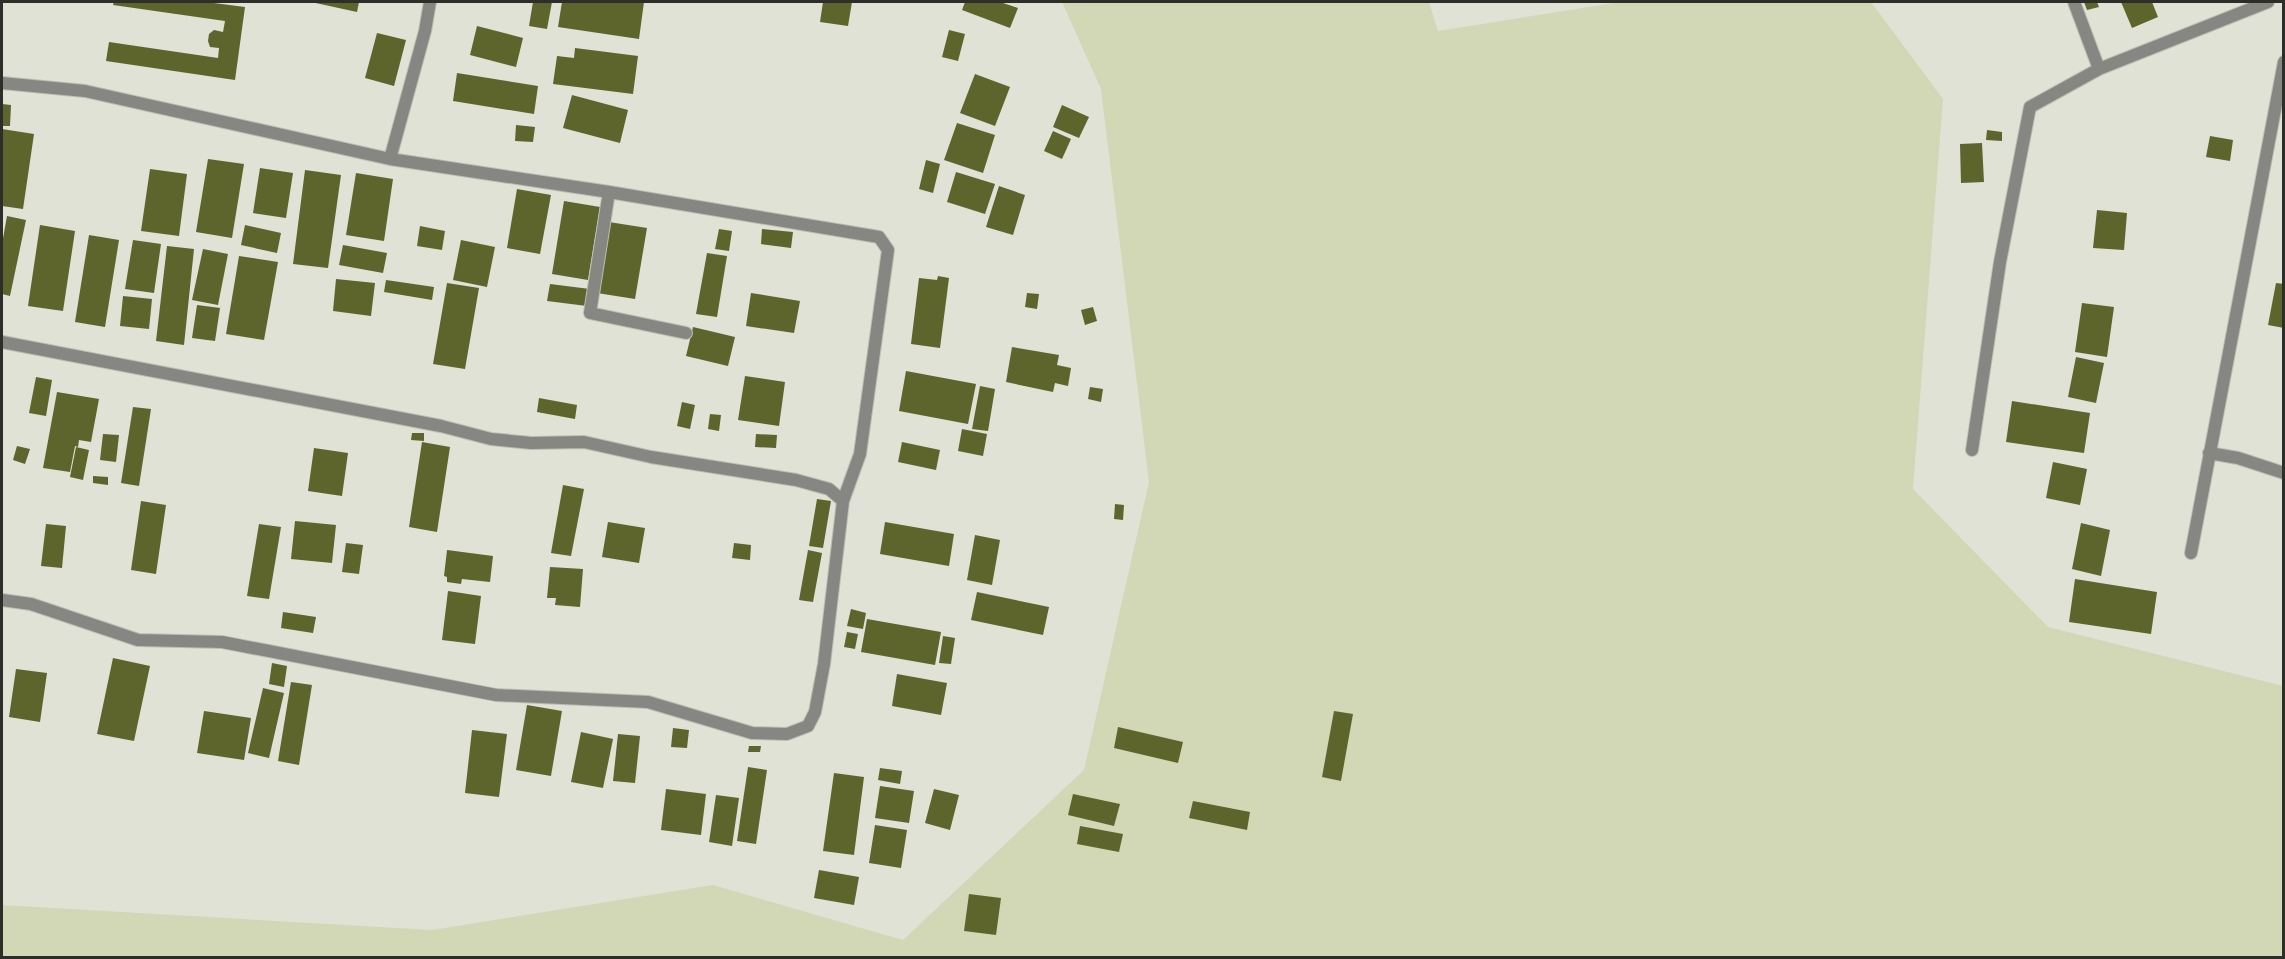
<svg xmlns="http://www.w3.org/2000/svg" width="2285" height="959" viewBox="0 0 2285 959" font-family="Commissioner,sans-serif">
	<style>
		.green { fill: #d2d8b5 }
		.building { fill: #5d642c }
		.lines { fill: none; stroke-linecap: round; stroke-linejoin: round }
		.minor-casing { stroke: #bcbeb3; stroke-width: 14 }
		.minor { stroke: #868782; stroke-width: 12 }
	</style>
	<rect width="100%" height="100%" fill="#e0e2d5"/>
	<path class="green" d="M1062,2H1429L1438,31L1620,2H1871L1943,99L1913,489L2048,627L2283,686V957L2,958V905L432,930L713,885L903,940L1084,770L1149,482L1101,89Z"/>
	<path class="building" d="M114,2H206L245,7L235,80L106,61L109,42L218,58L219,48L210,47L208,41L209,34L214,30L223,32L225,21L113,5Z
		M311,2H359L357,12Z
		M533,2H552L547,29L529,26Z
		M562,2H644L639,39L558,27Z
		M823,2H852L848,26L820,22Z
		M965,2H1000L1018,8L1010,28L962,10Z
		M2084,2H2097L2099,7L2087,10Z
		M2121,2H2152L2158,17L2132,28Z
		M477,26L523,38L516,67L470,55Z
		M949,30L965,34L958,61L942,57Z
		M377,33L406,40L394,86L365,78Z
		M575,48L638,56L633,94L553,84L557,56L574,58Z
		M457,73L538,86L534,114L453,101Z
		M975,74L1010,87L995,126L960,113Z
		M572,95L628,110L620,143L563,128Z
		M2,104L11,105L10,126H2Z
		M1062,105L1089,117L1079,138L1053,127Z
		M957,123L995,135L983,173L944,160Z
		M516,125L535,127L533,142L515,141Z
		M2,129L34,134L23,209L2,206Z
		M1987,130L2002,132V141L1986,140Z
		M1053,131L1071,139L1062,159L1044,151Z
		M2210,136L2233,140L2230,161L2206,157Z
		M1982,143L1984,182L1961,183L1960,144Z
		M208,159L244,164L232,238L196,232Z
		M926,160L940,164L933,193L919,189Z
		M260,168L293,173L286,218L253,213Z
		M150,169L187,174L179,236L141,231Z
		M305,170L341,175L328,268L293,264Z
		M956,172L995,184L985,214L947,202Z
		M356,173L393,179L384,241L346,235Z
		M999,186L1025,195L1013,235L986,227Z
		M517,189L551,195L540,254L507,248Z
		M564,201L600,207L588,280L552,274Z
		M2097,210L2127,213L2124,250L2093,248Z
		M7,216L26,220L10,296L2,294V244Z
		M609,222L647,228L635,299L597,293Z
		M40,225L75,231L63,311L28,306Z
		M245,225L281,233L277,253L241,245Z
		M420,226L445,231L442,250L417,246Z
		M719,229L732,231L729,251L715,249Z
		M762,229L793,232L791,248L761,244Z
		M89,235L119,240L105,327L75,322Z
		M133,240L161,244L154,293L125,289Z
		M461,240L495,247L487,287L453,280Z
		M343,245L387,253L383,273L339,265Z
		M167,246L194,249L184,345L156,341Z
		M203,249L228,254L218,305L192,300Z
		M707,253L727,256L717,317L696,314Z
		M239,256L278,262L264,340L226,334Z
		M938,276L949,278L940,348L911,344L919,278L937,280Z
		M336,279L375,283L371,316L333,311Z
		M386,280L434,287L432,300L384,292Z
		M447,283L479,288L465,369L433,364Z
		M2276,283L2284,284V328L2268,325Z
		M550,284L590,289L587,306L547,301Z
		M751,293L800,301L794,333L746,326Z
		M1027,293L1039,294L1037,309L1025,307Z
		M123,296L152,299L149,329L120,326Z
		M2082,303L2114,307L2107,357L2075,352Z
		M197,305L220,308L215,341L192,338Z
		M1093,307L1097,321L1085,325L1081,310Z
		M693,327L735,337L728,366L686,356Z
		M1012,347L1059,355L1057,365L1071,368L1068,386L1055,383L1053,392L1006,382Z
		M2076,357L2104,363L2096,403L2068,397Z
		M906,371L976,384L968,424L899,411Z
		M745,376L785,382L779,426L738,420Z
		M36,377L52,380L46,416L29,413Z
		M980,386L995,389L988,431L972,429Z
		M1090,387L1103,389L1101,402L1088,399Z
		M57,392L99,399L91,442L79,440L78,447L75,446L70,472L43,468Z
		M539,398L577,405L575,419L537,412Z
		M2012,401L2090,413L2084,453L2006,442Z
		M682,402L695,405L690,429L677,426Z
		M133,407L151,409L139,486L121,483Z
		M710,414L721,415L719,431L708,429Z
		M962,429L987,434L983,456L958,451Z
		M412,433H424V441L411,440Z
		M103,434L119,435L116,462L100,460Z
		M756,434L777,435L776,448L755,447Z
		M422,442L450,447L437,532L409,527Z
		M902,442L940,450L936,470L898,462Z
		M17,446L30,449L25,464L13,460Z
		M76,447L89,450L83,480L70,477Z
		M314,448L348,453L342,496L308,491Z
		M2053,462L2087,469L2080,505L2046,498Z
		M93,476L108,477V485L93,483Z
		M563,485L584,489L571,556L551,553Z
		M817,499L831,501L823,548L809,546Z
		M141,501L166,505L156,574L131,570Z
		M1115,504L1124,505L1123,520L1114,519Z
		M295,521L336,525L332,563L291,559Z
		M608,522L645,528L639,563L602,557Z
		M885,522L954,534L949,566L880,554Z
		M2081,523L2110,530L2101,576L2072,569Z
		M46,524L66,526L62,568L41,566Z
		M259,524L281,527L269,599L247,596Z
		M975,535L1000,540L992,585L967,580Z
		M346,543L363,545L359,574L342,572Z
		M734,543L751,545L750,560L732,558Z
		M447,550L493,556L490,582L462,579L461,584L447,582V577L444,576Z
		M808,550L822,553L813,602L799,600Z
		M550,567L583,569L580,607L555,605L556,598H547Z
		M2075,579L2157,592L2151,634L2069,622Z
		M448,591L481,596L475,644L442,640Z
		M977,592L1049,607L1043,635L971,620Z
		M851,609L866,613L863,629L847,626Z
		M283,612L316,617L313,633L281,628Z
		M867,619L941,632L935,665L861,652Z
		M847,632L858,634L855,649L844,647Z
		M943,636L955,638L951,664L939,663Z
		M113,658L150,666L134,741L97,734Z
		M272,663L287,666L284,687L269,684Z
		M16,669L47,673L40,722L9,717Z
		M897,674L947,683L941,715L892,706Z
		M291,682L312,685L299,765L278,761Z
		M263,688L284,693L269,758L248,753Z
		M527,705L562,711L551,776L516,770Z
		M204,711L251,718L244,760L197,753Z
		M1334,711L1353,714L1341,781L1322,777Z
		M1118,727L1183,742L1178,763L1114,748Z
		M673,728L689,730L687,748L671,747Z
		M472,730L507,734L499,797L465,793Z
		M581,732L613,739L603,788L571,782Z
		M618,734L640,736L635,783L613,781Z
		M749,746H761L760,752H748Z
		M748,767L767,770L756,844L737,841Z
		M880,768L902,771L900,784L878,780Z
		M834,773L864,777L854,855L823,851Z
		M880,786L914,791L909,823L875,818Z
		M666,789L706,794L701,835L661,830Z
		M934,789L959,795L950,830L925,823Z
		M1073,794L1120,804L1114,826L1068,815Z
		M716,795L739,798L732,846L709,842Z
		M1193,801L1250,812L1247,830L1189,818Z
		M875,825L907,830L901,868L869,863Z
		M1080,826L1123,834L1119,852L1077,844Z
		M819,870L859,877L854,905L814,898Z
		M969,894L1001,898L996,935L964,931Z"/>
	<g class="lines">
		<g class="minor-casing">
			<path id="minor" d="M2074,2L2099,69
				M2,83L85,91L390,159L609,192L879,237L888,250L860,454L843,501
				M390,159L425,31L430,2
				M609,192L590,313L686,333
				M2,342L441,426L491,439L531,443L584,442L651,457L796,480L829,489L843,501L824,664L815,712L808,726L787,734L752,733L648,702L496,695L222,642L138,640L31,604L2,600
				M1972,450L2000,262L2030,107L2099,69L2268,2
				M2209,453L2238,458L2284,473
				M2191,553L2284,62"/>
		</g>
		<use href="#minor" class="minor"/>
	</g>
	<rect width="2285" height="959" fill="none" stroke="#2d2e29" stroke-width="6"/>
</svg>
